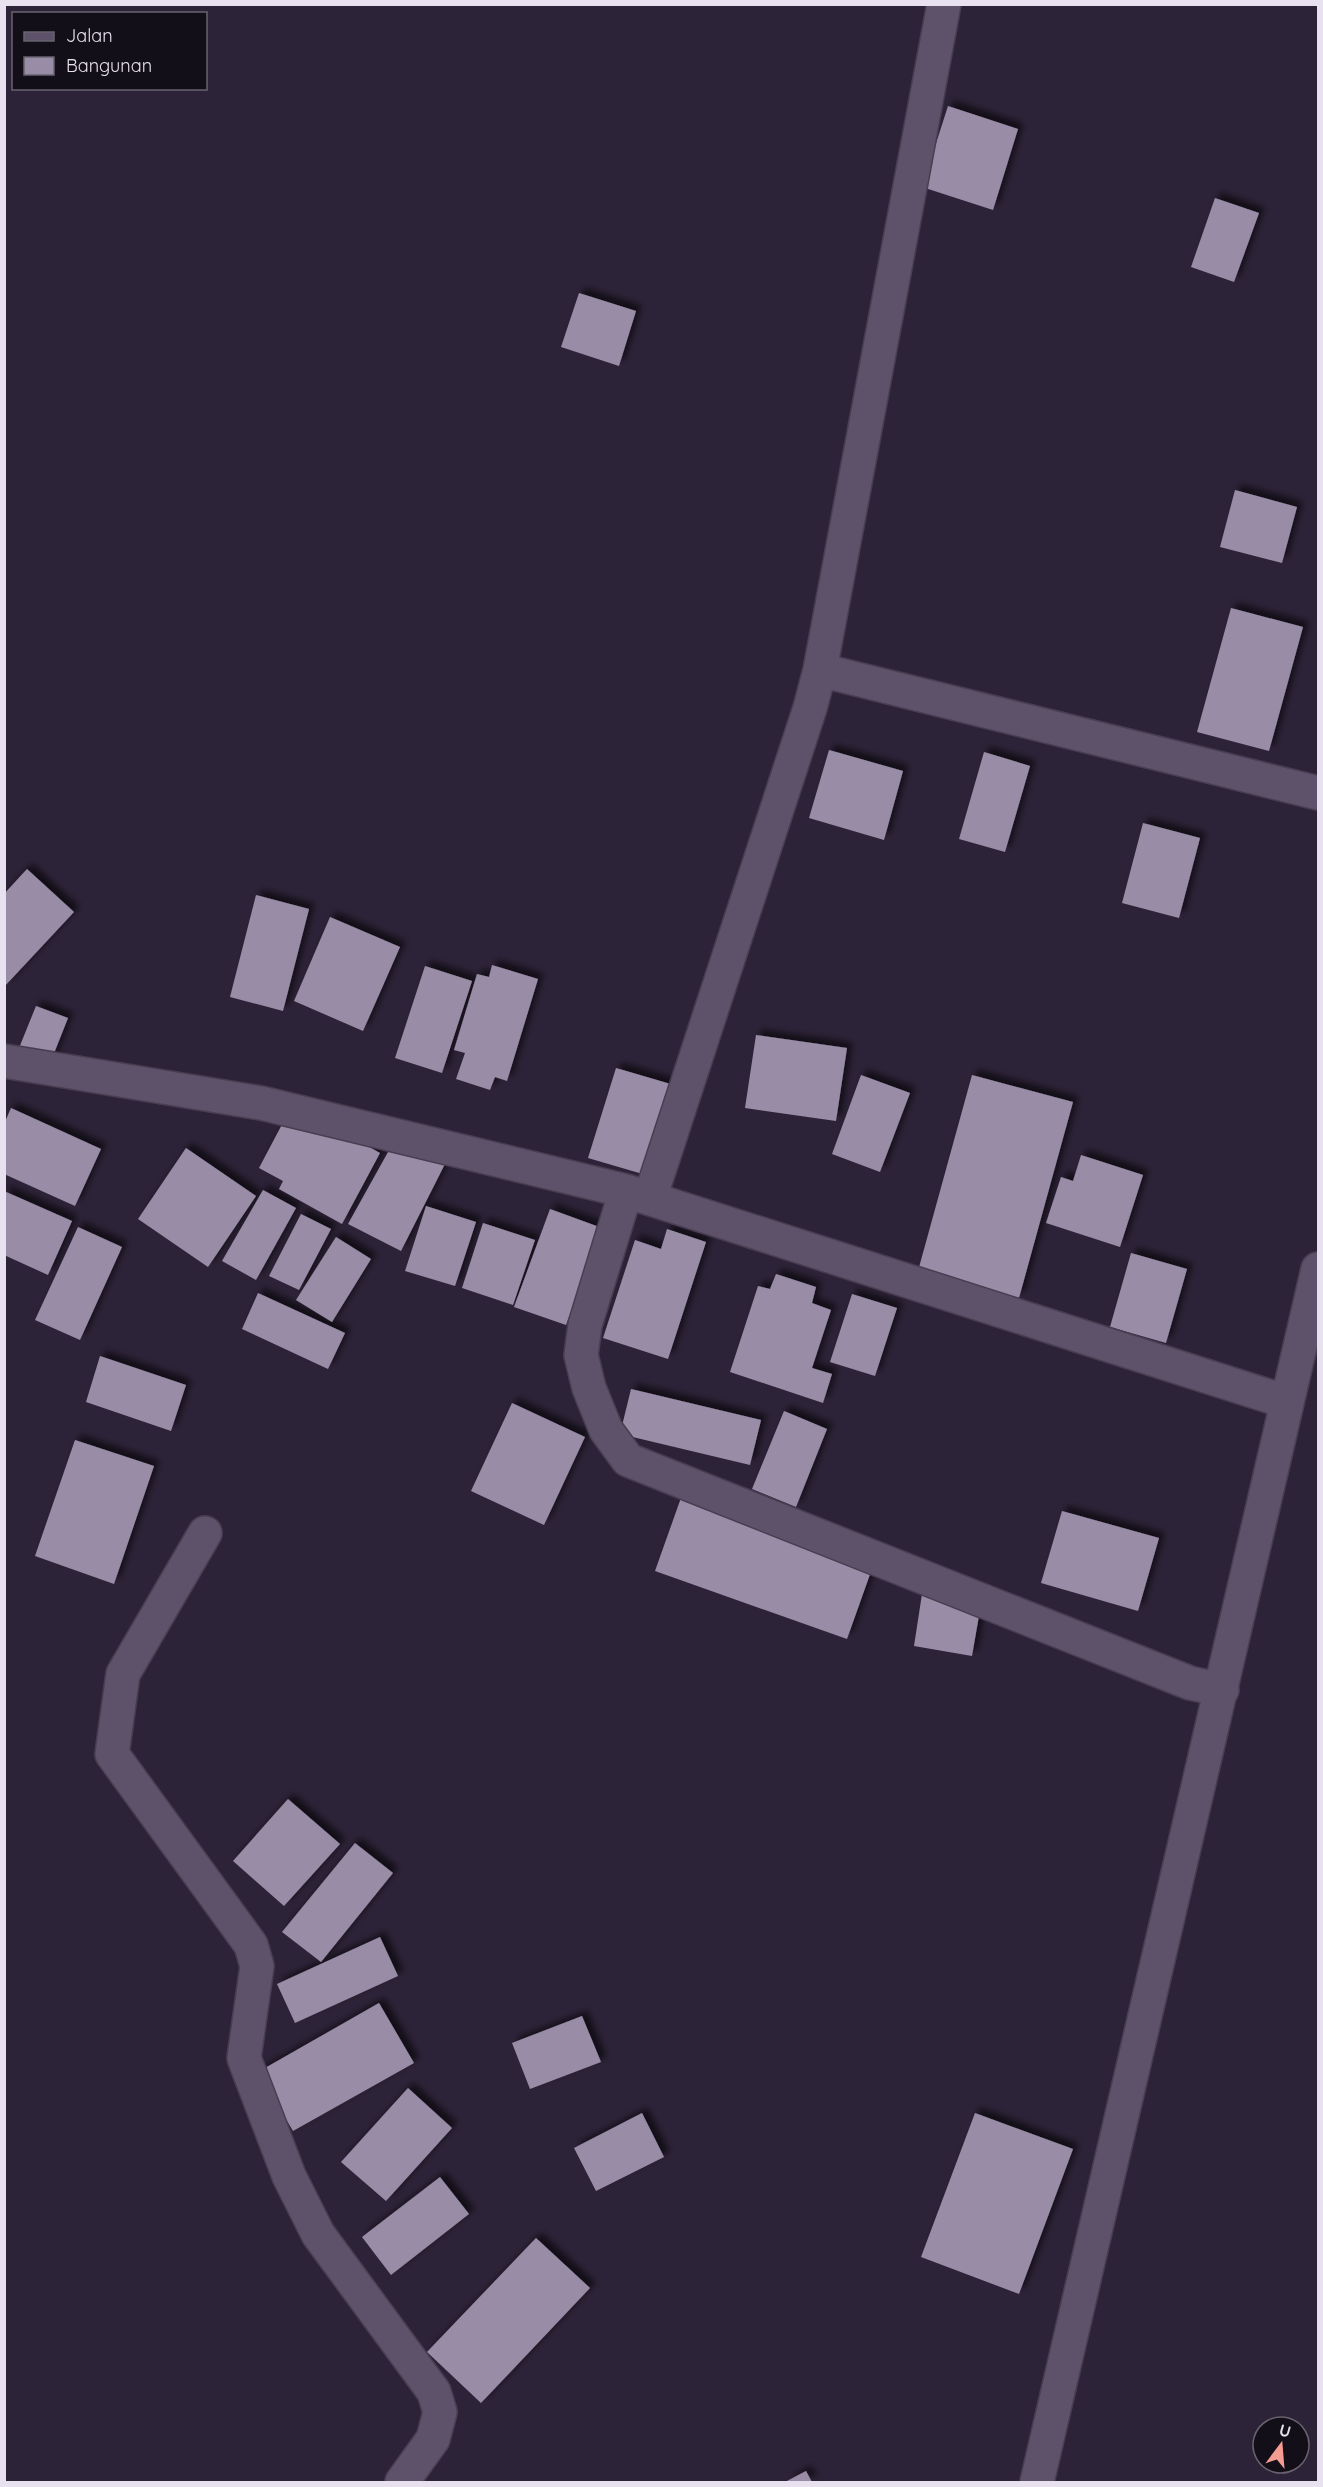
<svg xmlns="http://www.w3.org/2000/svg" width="1323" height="2487" viewBox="0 0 1323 2487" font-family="Quicksand,sans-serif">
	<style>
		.building { fill: #998ca7; filter: url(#shadow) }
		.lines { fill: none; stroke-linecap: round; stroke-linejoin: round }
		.street-casing { stroke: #483e51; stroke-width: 36 }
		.street { stroke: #5d526a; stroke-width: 33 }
	</style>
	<defs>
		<filter id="shadow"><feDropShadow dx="5.5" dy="-5.5" stdDeviation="3" flood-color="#0009"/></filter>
	</defs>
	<rect width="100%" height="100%" fill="#2d2338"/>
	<path class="building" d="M948,106L1018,129L993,210L922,187Z
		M1215,198L1259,213L1234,282L1191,267Z
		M579,293L636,311L619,366L561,347Z
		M1235,490L1297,507L1282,563L1220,547Z
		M1231,608L1303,627L1269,751L1197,732Z
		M829,750L903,771L884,840L809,818Z
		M984,752L1030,766L1005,852L959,839Z
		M1143,823L1200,838L1179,918L1122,903Z
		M27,869L74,912L4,987V894Z
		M256,895L309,909L283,1011L230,997Z
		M330,917L400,947L363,1031L294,1001Z
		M492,965L538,979L507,1081L495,1077L490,1090L456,1079L465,1053L454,1050L477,974L489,977Z
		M425,966L472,981L442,1073L395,1058Z
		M36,1006L68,1018L49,1066L17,1053Z
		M756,1035L847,1048L836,1121L745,1108Z
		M616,1068L674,1085L646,1175L588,1158Z
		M861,1075L910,1093L880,1172L832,1154Z
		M972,1075L1073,1102L1019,1298L918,1271Z
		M11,1108L101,1149L75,1206L4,1174V1124Z
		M287,1115L317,1118L380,1153L342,1224L279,1189L283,1181L259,1168Z
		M397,1136L448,1158L401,1251L348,1224Z
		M186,1148L256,1196L208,1267L138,1219Z
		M1081,1155L1143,1175L1120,1247L1046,1223L1061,1177L1073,1181Z
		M263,1190L296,1208L256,1280L222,1261Z
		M4,1191L72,1221L48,1275L4,1255Z
		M426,1206L476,1222L455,1286L405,1271Z
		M550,1209L602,1228L566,1325L514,1307Z
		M301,1214L331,1229L299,1290L269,1276Z
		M483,1223L535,1240L513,1305L462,1288Z
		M78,1227L122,1247L80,1340L35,1320Z
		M667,1229L706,1242L668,1359L603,1338L635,1240L661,1249Z
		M336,1237L371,1259L332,1322L296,1300Z
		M1131,1253L1187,1269L1166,1343L1110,1327Z
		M776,1274L816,1287L812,1303L831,1310L812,1368L832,1374L823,1403L730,1372L758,1286L770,1289Z
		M258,1293L345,1333L328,1369L242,1329Z
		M852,1294L897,1308L875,1376L830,1362Z
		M100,1356L186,1385L171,1431L86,1402Z
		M631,1389L761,1420L750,1465L620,1434Z
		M512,1403L585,1437L544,1525L471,1491Z
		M784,1411L827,1429L796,1507L752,1489Z
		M75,1440L154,1466L114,1584L35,1556Z
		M682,1495L874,1563L847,1639L655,1571Z
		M1062,1511L1159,1538L1138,1611L1041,1583Z
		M922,1594L981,1604L972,1656L914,1646Z
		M288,1799L340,1844L284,1906L233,1861Z
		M355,1843L393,1873L321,1962L282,1932Z
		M380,1937L398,1976L295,2023L277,1984Z
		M379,2003L414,2063L293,2131L258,2072Z
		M582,2016L601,2062L530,2089L512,2043Z
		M408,2088L452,2128L386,2201L341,2162Z
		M642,2113L664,2157L596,2191L574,2148Z
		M975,2113L1073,2149L1019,2294L921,2257Z
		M440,2177L469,2214L391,2275L362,2237Z
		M536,2238L590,2288L481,2403L427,2352Z
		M806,2471L812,2482H785Z"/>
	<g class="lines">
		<g class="street-casing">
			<path id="street" d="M820,670L1318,793
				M4,1061L261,1103L626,1191L1287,1402
				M626,1191L585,1325L581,1355L589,1388L606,1430L628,1460L1190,1683L1222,1690
				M650,1198L810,708L820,670L944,4
				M205,1533L123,1674L112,1754L251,1945L257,1966L244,2058L289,2176L318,2234L434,2392L440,2412L433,2439L402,2482
				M1037,2482L1318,1269"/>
		</g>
		<use href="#street" class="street"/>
	</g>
	<rect width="1323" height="2487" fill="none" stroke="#e8e1f0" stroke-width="12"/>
	<rect x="12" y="12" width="195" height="78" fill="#130f18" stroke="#68636e" stroke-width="1.5"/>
	<rect x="24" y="32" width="30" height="9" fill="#5d526a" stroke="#68636e" stroke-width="1.5"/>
	<text x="66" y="42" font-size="18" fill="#e8e1f0">Jalan</text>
	<rect x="24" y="57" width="30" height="18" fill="#998ca7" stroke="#68636e" stroke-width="1.5"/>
	<text x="66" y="72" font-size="18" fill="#e8e1f0">Bangunan</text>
	<g transform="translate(1281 2445) rotate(16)"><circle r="28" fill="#130f18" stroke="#68636e" stroke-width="1.5"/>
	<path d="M0-4.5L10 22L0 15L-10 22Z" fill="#f59c92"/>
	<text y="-9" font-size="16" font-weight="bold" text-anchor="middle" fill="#e8e1f0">U</text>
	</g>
</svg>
